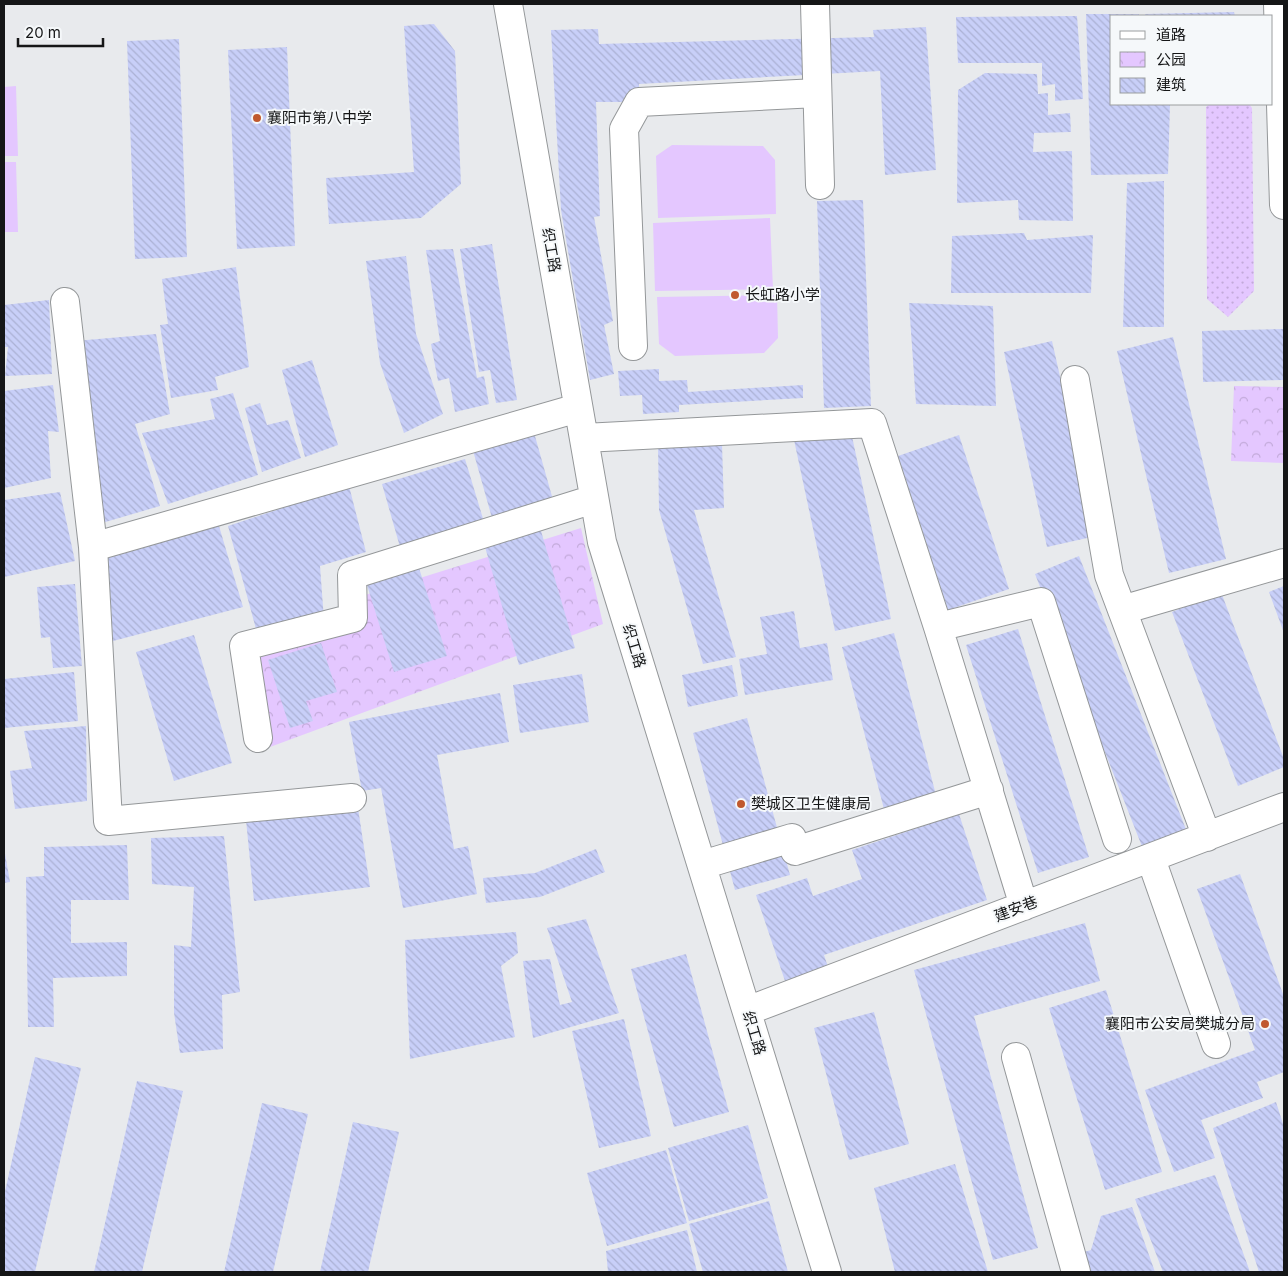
<svg xmlns="http://www.w3.org/2000/svg" width="1288" height="1276" viewBox="0 0 1288 1276" font-family="Inter,'Noto Sans SC',sans-serif">
	<style>
		.grass { fill: url(#grass-dots) }
		.park { fill: url(#park-crowns) }
		.pitch { fill: #e4c7ff }
		.building { fill: url(#building-back-hatch) }
		.lines { fill: none; stroke-linecap: round; stroke-linejoin: round }
		.minor-casing { stroke: #949799; stroke-width: 30 }
		.minor { stroke: #fff; stroke-width: 28 }
		.poi-dot { fill: #c0592e; stroke: #f5f8fa; stroke-width: 2 }
		.labels { text-anchor: middle; stroke-width: 4; stroke-linejoin: round; paint-order: stroke }
		.poi-label { font-size: 15px; fill: #151617; stroke: #f5f8fa; text-anchor: start }
		.street-label { font-size: 15px; fill: #151617; stroke: #f5f8fa }
	</style>
	<defs>
		<pattern id="grass-dots" width="8" height="8" patternUnits="userSpaceOnUse" patternTransform="scale(1.25)"><rect width="8" height="8" fill="#e4c7ff"/><path d="M2 2h.1M6 6h.1" fill="none" stroke="#c3aada" stroke-width="1.8" stroke-linecap="round"/></pattern>
		<pattern id="park-crowns" width="20" height="18" patternUnits="userSpaceOnUse" patternTransform="scale(1.25)"><rect width="20" height="18" fill="#e4c7ff"/><path d="M2 6a3 3 0 1 1 6 0M12 15a3 3 0 1 1 6 0" fill="none" stroke="#c3aada"/></pattern>
		<pattern id="building-back-hatch" width="6" height="6" patternUnits="userSpaceOnUse" patternTransform="scale(1.25)"><rect width="6" height="6" fill="#c8cff8"/><path d="M-1 5l2 2M0 0l6 6M5-1l2 2" fill="none" stroke="#abb1d4"/></pattern>
	</defs>
	<rect width="100%" height="100%" fill="#e8eaed"/>
	<path class="grass" d="M1210,104H1249L1252,108L1254,291L1228,317L1207,299L1206,107Z"/>
	<path class="park" d="M1234,386L1284,387V463L1231,461Z
		M581,528L603,624L270,747L257,651L356,632L362,596Z"/>
	<path class="pitch" d="M16,86L18,156H4V87Z
		M672,145L763,146L775,160L776,214L658,218L656,156Z
		M4,162H16L18,232H4Z
		M770,218L773,289L655,291L653,223Z
		M777,295L778,338L764,353L675,356L659,344L657,297Z"/>
	<path class="building" d="M1234,12L1235,16H1145V14Z
		M1086,14H1139V16H1112V104H1170L1168,174L1091,175Z
		M1077,16L1083,99L1055,101V84L1042,86V63H958L956,17Z
		M434,24L455,51L461,184L421,218L329,224L326,178L414,172L404,26Z
		M926,27L936,170L885,175L880,71L639,84V102H596L600,216L594,217L613,321L604,325L614,374L590,380L561,210L551,30L598,29L599,44L874,37L873,30Z
		M179,39L187,257L135,259L127,41Z
		M287,47L295,246L237,249L228,50Z
		M985,73L1037,74L1038,94L1048,93V115L1070,113L1071,132L1034,133L1033,152L1072,151L1073,221L1019,220L1018,200L957,203L958,90Z
		M1164,181V327H1123L1127,183Z
		M863,200L871,406L824,408L817,201Z
		M1024,233L1027,240L1093,235L1091,293H951L952,236Z
		M492,244L517,400L496,403L490,370L479,372L460,249Z
		M453,249L477,378L484,376L489,404L455,412L449,378L438,381L431,344L440,341L426,250Z
		M406,256L416,334L443,414L404,433L380,363L366,261Z
		M236,267L249,367L215,377L218,390L171,398L160,325L168,324L162,279Z
		M49,300L52,374L5,376L8,347H4V305Z
		M909,303L993,306L996,406L916,404Z
		M1284,329V380L1203,382L1202,331Z
		M156,334L170,414L135,424L160,506L102,523L75,341Z
		M1173,337L1226,559L1169,573L1117,351Z
		M1052,341L1096,536L1047,547L1004,352Z
		M312,360L338,445L305,457L282,370Z
		M659,369V381L687,380L688,392L803,385V398L679,405V412L643,414L642,395L620,396L618,371Z
		M53,385L59,432L48,431L51,478L4,488V391Z
		M233,393L258,475L168,504L142,433L215,419L210,399Z
		M260,403L267,425L288,420L301,458L262,472L245,408Z
		M850,427L891,619L835,631L794,440Z
		M533,429L553,500L492,518L472,447Z
		M959,435L1009,589L948,610L898,456Z
		M722,444L724,508L694,510L736,657L703,664L659,510L658,445Z
		M465,459L484,522L400,547L382,484Z
		M349,486L366,552L320,566L324,620L256,629L228,526Z
		M60,492L75,561L4,577V500Z
		M539,524L575,648L519,665L483,540Z
		M219,526L243,607L113,641L108,558Z
		M1079,556L1187,832L1143,849L1035,574Z
		M419,568L447,656L394,672L367,585Z
		M75,584L82,666L53,668L50,637L41,638L37,587Z
		M1284,586V633L1269,592Z
		M1221,592L1284,759V767L1238,786L1172,612Z
		M794,611L800,648L827,643L833,680L745,695L739,659L767,654L760,617Z
		M1018,629L1089,857L1038,873L966,645Z
		M894,633L937,799L885,813L842,647Z
		M194,635L232,763L174,781L136,652Z
		M321,643L337,692L306,701L313,721L290,728L268,660Z
		M732,665L738,696L688,707L682,675Z
		M74,672L78,721L4,728V679Z
		M582,674L589,722L520,733L513,685Z
		M500,693L509,742L437,755L454,849L468,846L477,894L403,908L381,788L362,791L349,722Z
		M747,718L790,875L735,890L693,733Z
		M86,726L87,801L15,809L10,771L32,768L24,731Z
		M358,808L370,887L254,901L246,820Z
		M959,814L987,900L824,955L829,970L786,984L756,895L807,878L813,896L862,879L852,850Z
		M224,836L240,992L222,995L223,1049L180,1053L174,1013V945L191,947L194,887L152,884L151,838Z
		M127,845L129,900H71V943L127,942V976L53,978L54,1027H28L26,877L44,876V847Z
		M4,848L10,882L4,883Z
		M596,849L605,872L540,897L486,903L483,878L535,873Z
		M1240,874L1284,997V1072L1257,1082L1263,1098L1201,1120L1215,1158L1174,1172L1145,1090L1255,1050L1197,889Z
		M586,919L619,1013L533,1038L523,961L550,959L560,1005L572,1002L547,928Z
		M1085,923L1100,981L974,1016L1038,1248L993,1260L914,970Z
		M516,932L518,953L501,966L515,1037L410,1059L405,940Z
		M686,954L729,1112L674,1127L631,969Z
		M1106,990L1162,1172L1105,1190L1049,1008Z
		M874,1012L909,1144L849,1160L814,1028Z
		M624,1019L651,1136L599,1148L572,1031Z
		M35,1057L81,1068L35,1272H4V1196Z
		M137,1081L183,1091L142,1272H94Z
		M1276,1102L1284,1127V1272H1259L1213,1128Z
		M262,1103L308,1114L273,1272H224Z
		M353,1122L399,1132L368,1272H320Z
		M748,1125L768,1198L689,1221L668,1148Z
		M666,1150L687,1223L607,1246L587,1173Z
		M955,1164L988,1272H895L874,1188Z
		M1215,1175L1250,1272H1163L1135,1199Z
		M769,1201L788,1272H703L689,1224Z
		M1132,1207L1155,1272H1082L1077,1254L1091,1250L1101,1216Z
		M687,1230L697,1272H608L606,1251Z"/>
	<g class="lines">
		<g class="minor-casing">
			<path id="minor" d="M508,4L602,542L827,1272
				M815,4L820,185
				M1278,4L1284,205
				M65,302L93,547
				M633,346L624,129L639,102L817,93
				M1075,380L1109,575L1207,837
				M584,438L872,423L938,627L1024,906
				M1122,610L1284,563
				M938,627L1041,602L1117,839
				M258,738L244,646L353,618L352,575L594,499
				M352,798L108,821L93,547L578,408
				M1151,859L1216,1044
				M702,865L792,838L795,851L989,790
				M747,1011L1284,807
				M1016,1057L1076,1272"/>
		</g>
		<use href="#minor" class="minor"/>
	</g>
	<g class="poi-dot">
		<circle cx="257" cy="118" r="5"/>
		<circle cx="735" cy="295" r="5"/>
		<circle cx="741" cy="804" r="5"/>
		<circle cx="1265" cy="1024" r="5"/>
	</g>
	<g class="labels">
		<g class="poi-label">
			<text x="267" y="123">襄阳市第八中学</text>
			<text x="745" y="300">长虹路小学</text>
			<text x="751" y="809">樊城区卫生健康局</text>
			<text x="1255" y="1029" text-anchor="end">襄阳市公安局樊城分局</text>
		</g>
		<g class="street-label">
			<text transform="translate(551 250) rotate(80)" y="5">织工路</text>
			<text transform="translate(634 646) rotate(73)" y="5">织工路</text>
			<text transform="translate(1016 909) rotate(-21)" y="5">建安巷</text>
			<text transform="translate(754 1033) rotate(73)" y="5">织工路</text>
		</g>
	</g>
	<rect width="1288" height="1276" fill="none" stroke="#151617" stroke-width="10"/>
	<rect x="1110" y="15" width="162" height="90" fill="#f5f8fa" stroke="#9b9e9f"/>
	<rect x="1120" y="31" width="25" height="8" fill="#ffffff" stroke="#9b9e9f"/>
	<text x="1156" y="40" font-size="15" fill="#151617">道路</text>
	<rect x="1120" y="52" width="25" height="15" fill="url(#park-crowns)" stroke="#9b9e9f"/>
	<text x="1156" y="65" font-size="15" fill="#151617">公园</text>
	<rect x="1120" y="78" width="25" height="15" fill="url(#building-back-hatch)" stroke="#9b9e9f"/>
	<text x="1156" y="90" font-size="15" fill="#151617">建筑</text>
	<path d="M18 38v8h85v-8" fill="none" stroke="#151617" stroke-width="2.5"/>
	<text x="25" y="38" font-size="15" fill="#151617" stroke="#f5f8fa" stroke-width="4" paint-order="stroke">20 m</text>
</svg>
